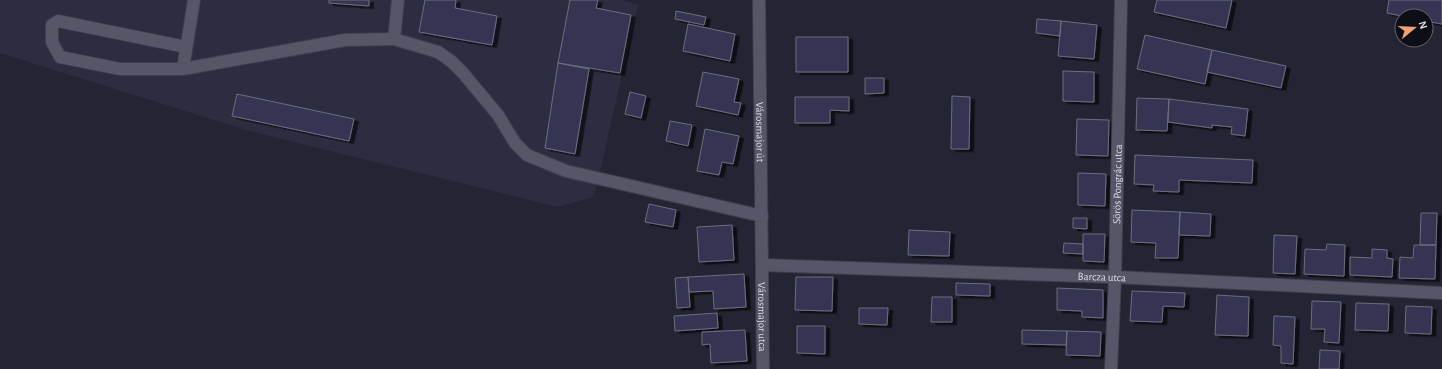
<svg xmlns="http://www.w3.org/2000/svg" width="1442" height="369" viewBox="0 0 1442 369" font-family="'Alegreya Sans',sans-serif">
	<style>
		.built { fill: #2c2d41 }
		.building { fill: #343553; stroke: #6c6d7f; filter: url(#shadow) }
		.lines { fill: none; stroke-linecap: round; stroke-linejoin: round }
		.minor-casing { stroke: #3f3f4c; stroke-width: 14 }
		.minor { stroke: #555668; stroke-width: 12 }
		.labels { text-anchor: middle; stroke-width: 3; stroke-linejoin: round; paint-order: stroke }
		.street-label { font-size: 11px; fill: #dbdbe6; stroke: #0e0f16 }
	</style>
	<defs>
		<filter id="shadow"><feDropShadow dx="4.5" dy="2.5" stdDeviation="0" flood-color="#0009"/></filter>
	</defs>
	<rect width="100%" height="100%" fill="#242534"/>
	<path class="built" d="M0,0H622L638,5L594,197L557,207L246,130L0,53Z"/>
	<path class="building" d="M329,0H369V6L329,3Z
		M425,0H456L455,8L497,16L492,45L419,32Z
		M570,0H598L596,8L631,15L620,73L558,63Z
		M1157,0H1232L1226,28L1154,12Z
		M1389,0H1442V24L1426,21V16H1402L1387,13Z
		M676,11L706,17L704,25L675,19Z
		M1037,19L1061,21L1060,36L1036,33Z
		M1061,21L1097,25L1094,59L1058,56Z
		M688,24L735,34L730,61L683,51Z
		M1145,35L1212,50L1205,84L1137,69Z
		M796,37H848V72H796Z
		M1212,50L1286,66L1281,88L1207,72Z
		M558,63L589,69L575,154L545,148Z
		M1063,71L1094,72V102L1063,101Z
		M703,72L739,79L734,102L741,103L738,115L696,106Z
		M865,78H884V93L865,94Z
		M630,92L646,96L641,118L625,114Z
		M237,94L354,119L349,141L232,116Z
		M952,96L970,97L969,149H951Z
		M795,97H849V111L830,110V123H795Z
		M1137,98L1169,99L1167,131L1136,130Z
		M1169,99L1248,109L1245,136L1231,134L1232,127L1212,125V128L1168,122Z
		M1077,119L1109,120L1108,156L1076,155Z
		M670,121L692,125L688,146L666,141Z
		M705,129L739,136L733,164L722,162L719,175L697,171Z
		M1135,155L1253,160L1252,183L1179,180V192L1153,191L1154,185L1134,184Z
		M1078,173L1106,174L1105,206L1078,205Z
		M649,204L676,210L673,227L645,222Z
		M1132,210L1180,212L1178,258H1155L1156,243L1131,242Z
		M1180,212L1211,214L1210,236L1179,235Z
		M1421,213H1437L1436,245H1420Z
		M1073,218H1087V229L1073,228Z
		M732,225L734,260L699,262L697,227Z
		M909,230L950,232L949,256L908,255Z
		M1083,234H1105L1104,262L1083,261Z
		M1274,235L1297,236L1295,274L1273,273Z
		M1064,243L1083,244V254L1063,253Z
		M1327,244L1345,245L1344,276L1304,274L1305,249L1326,250Z
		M1414,245H1436L1435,279L1399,278L1400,257L1413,258Z
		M1372,249L1387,250V258L1393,259L1392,277L1350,275V257L1372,258Z
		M744,274L746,307L714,309L713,291L689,292L688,277Z
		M688,277L690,307L677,308L675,278Z
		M796,277H833L832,311L795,310Z
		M956,283L990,284V296L956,295Z
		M1057,288L1103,290V318L1082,317V311L1057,310Z
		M1132,291L1185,293L1184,307L1163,306L1162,322L1130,321Z
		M1217,295L1249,297L1248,336L1215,335Z
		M932,297H952V322H931Z
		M1312,301L1341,302L1339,343L1324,342L1325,329H1311Z
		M1356,303L1389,304L1388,331L1355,330Z
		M1406,306L1432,307L1431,334L1405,333Z
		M859,308H888L887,325L859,324Z
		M717,313L718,328L675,331L674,316Z
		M1274,316L1295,317L1293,364L1281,363V346L1273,345Z
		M797,326H825V354L797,353Z
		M745,330L747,361L711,363L710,344L702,345V332Z
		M1022,330L1067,331L1066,345L1022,344Z
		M1067,331L1101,332L1100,356L1066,355Z
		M1320,350L1340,351L1339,369H1319Z"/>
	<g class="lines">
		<g class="minor-casing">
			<g id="minor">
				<path d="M398,0L394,39L438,52L451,61L463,73L498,115L515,143L527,155L566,171L762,216"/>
				<path id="s1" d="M759,0L763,369"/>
				<path d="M186,47L58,21L52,25V42L60,57L120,69H183L345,40L394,39"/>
				<path d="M183,69L194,0"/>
				<path id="s2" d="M762,265L1115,277L1442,293"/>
				<path id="s3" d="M1111,369L1115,277L1121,0"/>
			</g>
		</g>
		<use href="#minor" class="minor"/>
	</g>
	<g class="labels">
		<g class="street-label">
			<text dy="4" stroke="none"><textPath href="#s1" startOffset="132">Városmajor út</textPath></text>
			<text dy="4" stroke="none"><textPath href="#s3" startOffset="185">Sörös Pongrác utca</textPath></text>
			<text dy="4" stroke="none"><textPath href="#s2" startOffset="340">Barcza utca</textPath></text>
			<text dy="4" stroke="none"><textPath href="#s1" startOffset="317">Városmajor utca</textPath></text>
		</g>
	</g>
	<g transform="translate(1414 28) rotate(72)"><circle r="19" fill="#0e0f16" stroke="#606169"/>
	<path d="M0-3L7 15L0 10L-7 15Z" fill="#efa377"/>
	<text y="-6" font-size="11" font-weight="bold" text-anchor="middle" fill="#dbdbe6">N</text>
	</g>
</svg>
